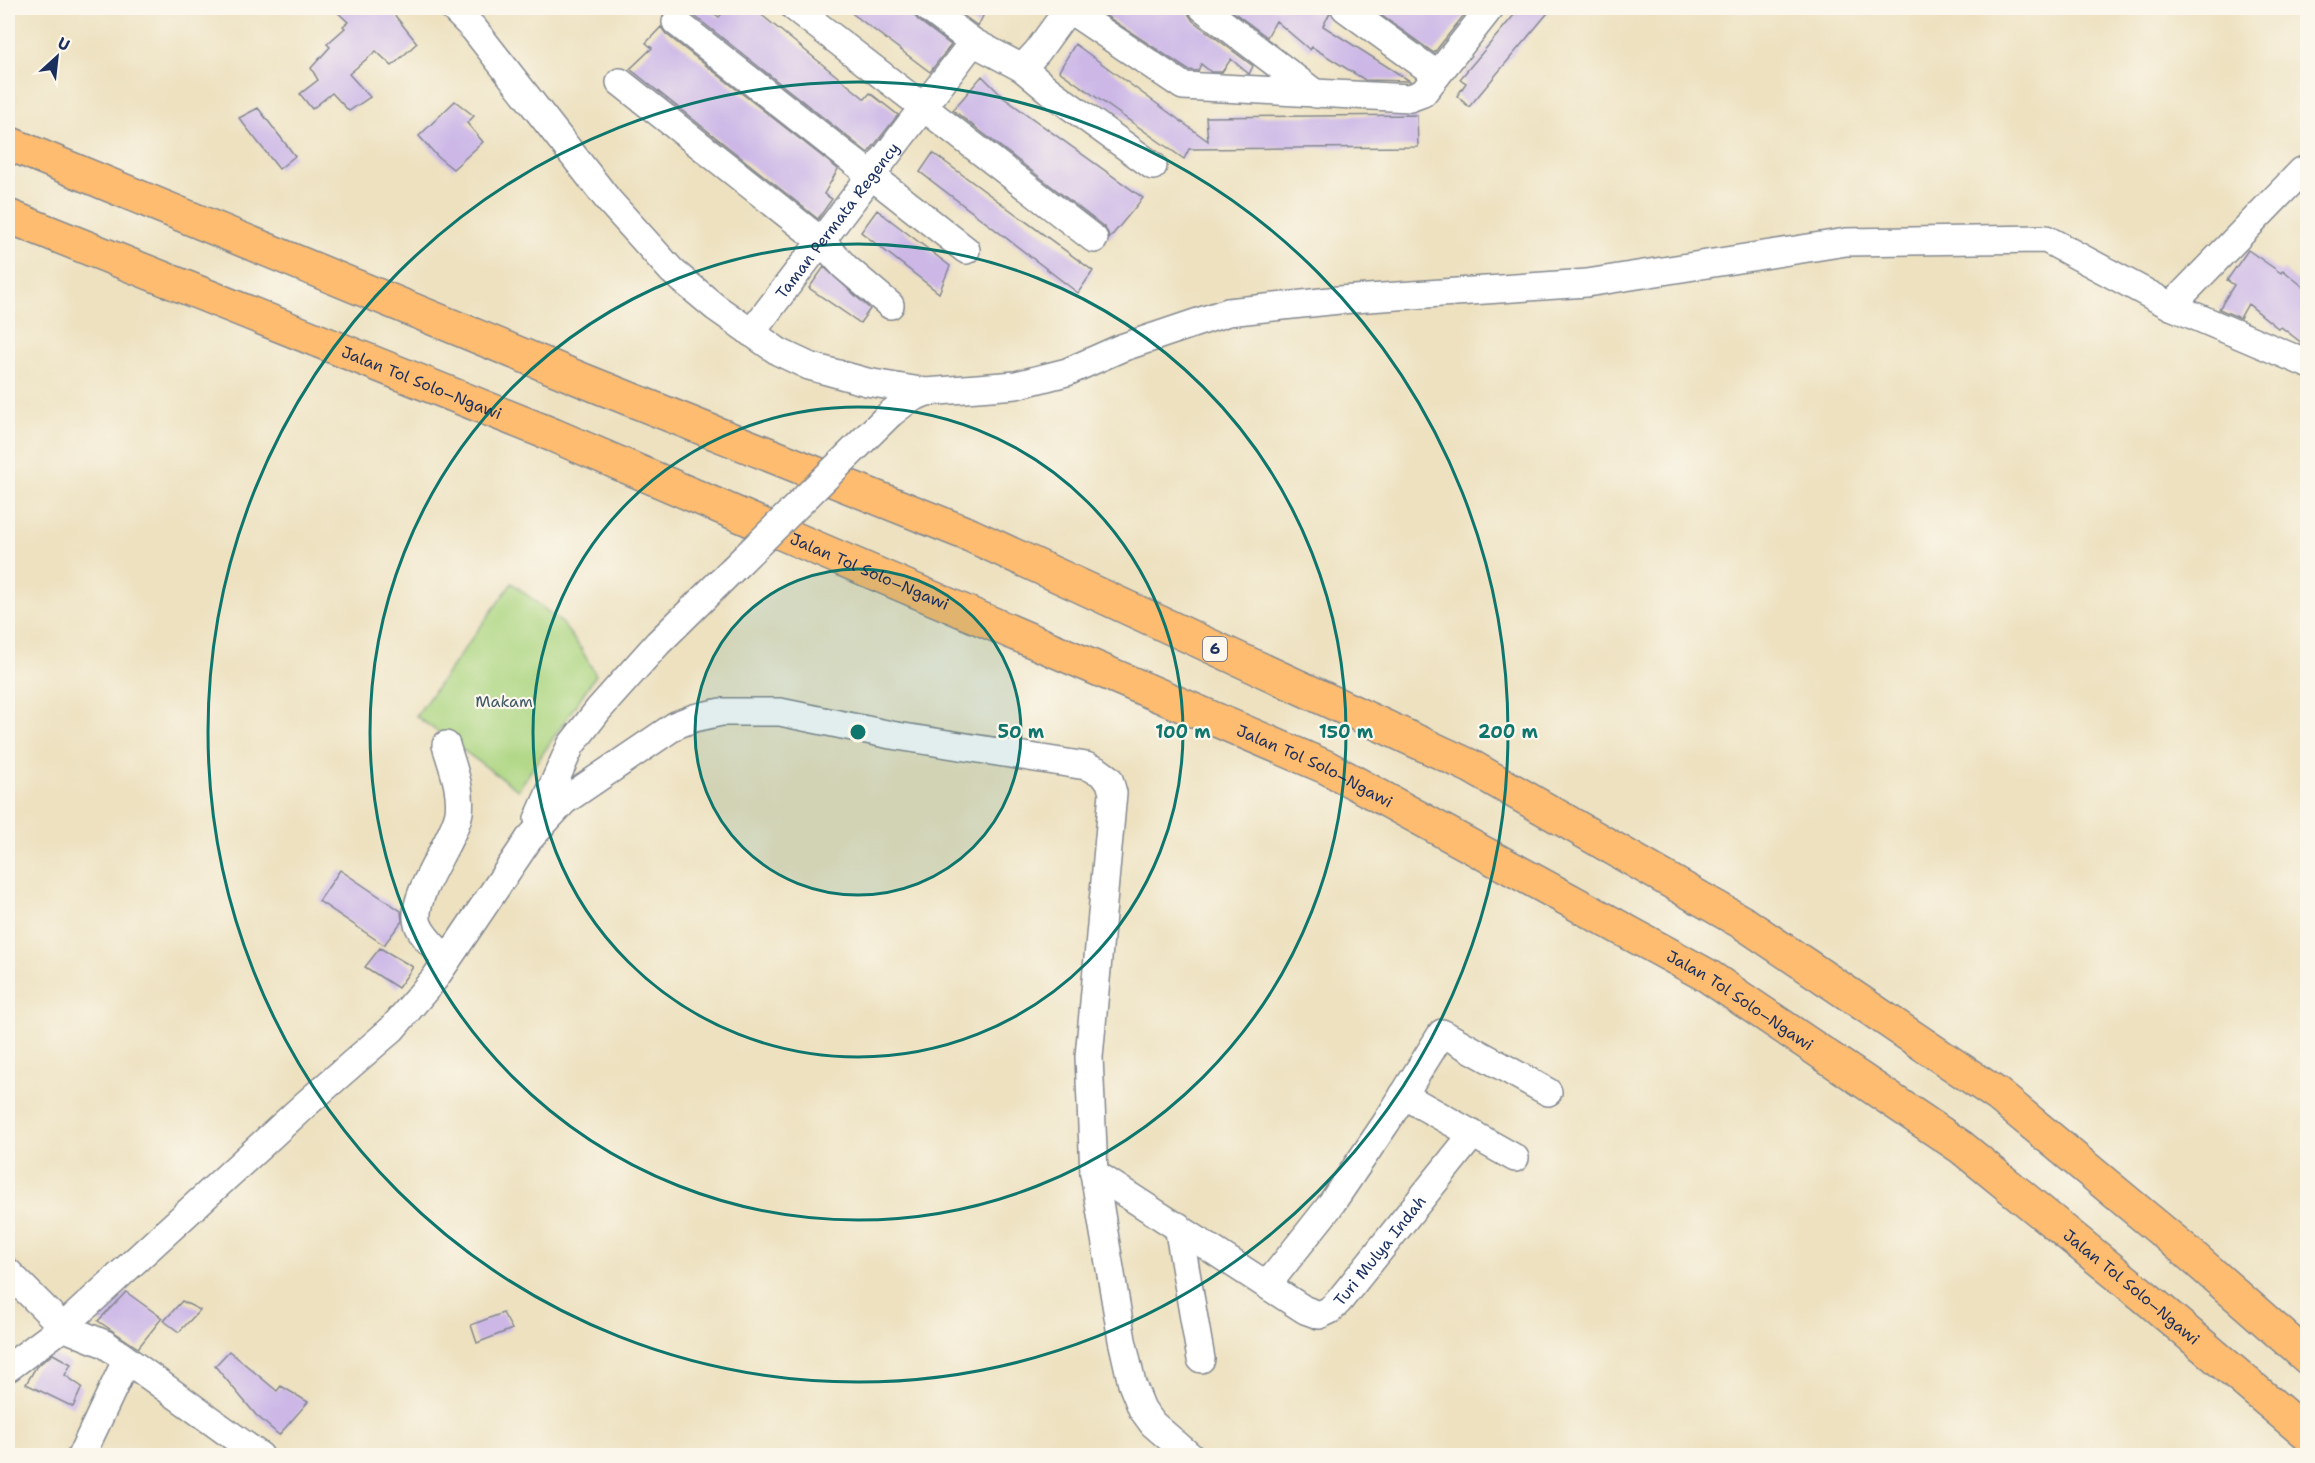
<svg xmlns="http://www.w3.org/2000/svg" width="2315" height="1463" viewBox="0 0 2315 1463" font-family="'Shantell Sans',sans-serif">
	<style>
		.green { fill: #acd580; stroke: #64826f; stroke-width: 1.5 }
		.building { fill: #ccb7e7 }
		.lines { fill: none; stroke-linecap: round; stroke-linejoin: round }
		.minor-casing { stroke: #84888f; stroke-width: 30 }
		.highway-casing { stroke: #84888f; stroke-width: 36 }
		.minor { stroke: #fff; stroke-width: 27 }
		.highway { stroke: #fdbc70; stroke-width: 33 }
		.minor-bridge-casing { stroke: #84888f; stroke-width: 30; stroke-linecap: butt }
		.minor-bridge { stroke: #fff; stroke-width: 27 }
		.ring { fill: none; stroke: #0f766e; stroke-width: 3 }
		.labels { text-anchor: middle; stroke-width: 4.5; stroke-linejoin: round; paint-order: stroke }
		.shield { fill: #fbf7ec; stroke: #5e6b89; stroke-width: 1.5 }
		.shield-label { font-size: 15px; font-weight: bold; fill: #1b2f5e }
		.street-label { font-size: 16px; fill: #1b2f5e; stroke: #fbf7ec }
		.park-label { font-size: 16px; fill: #3f5866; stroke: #fbf7ec }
		.centre { fill: #0f766e; stroke: #fbf7ec; stroke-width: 3 }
		.ring-label { font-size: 18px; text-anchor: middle; font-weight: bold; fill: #0f766e; stroke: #fbf7ec; stroke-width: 4.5; stroke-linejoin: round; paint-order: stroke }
	</style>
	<rect width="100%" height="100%" fill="#fbf7ec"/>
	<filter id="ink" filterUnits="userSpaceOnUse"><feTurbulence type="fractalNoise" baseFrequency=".0167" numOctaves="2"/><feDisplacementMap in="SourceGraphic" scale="12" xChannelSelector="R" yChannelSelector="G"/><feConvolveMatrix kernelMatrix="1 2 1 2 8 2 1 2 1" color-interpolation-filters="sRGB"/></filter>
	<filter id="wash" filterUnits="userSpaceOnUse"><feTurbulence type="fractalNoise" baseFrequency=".008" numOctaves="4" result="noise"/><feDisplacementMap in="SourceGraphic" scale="24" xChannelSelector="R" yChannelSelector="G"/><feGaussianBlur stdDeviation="1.35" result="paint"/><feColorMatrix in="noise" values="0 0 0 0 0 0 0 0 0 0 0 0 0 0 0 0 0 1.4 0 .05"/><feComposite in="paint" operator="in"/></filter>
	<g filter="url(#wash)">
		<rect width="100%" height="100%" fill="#ede1c0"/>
		<path class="green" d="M512,583L562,623L581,649L596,675L518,790L416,716Z"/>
		<g id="blocks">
			<path class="building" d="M333,8H389L417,43L392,66L376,51L349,74L370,97L349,111L332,93L312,109L300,94L318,80L311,68L330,47L327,44L345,28L343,26L348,22Z
				M698,8H706L719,17L727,8H753L865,99L870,93L898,115L868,153L692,14Z
				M845,8H912L914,15L918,20L951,45L930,72Z
				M953,8H987L978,26Z
				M1094,8H1188L1189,15L1193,21L1253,66L1249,74L1231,59L1222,72H1211L1201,64L1198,71L1188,70Z
				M1228,8H1329L1330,13L1323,26L1410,81L1365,80L1312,47L1310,50L1276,21L1267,37Z
				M1371,8H1453L1464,15L1434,53Z
				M1520,8H1552L1469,107L1457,96L1466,83L1460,79Z
				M661,27L666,34L838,169L824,194L832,199L818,219L630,69L652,48L646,43Z
				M1075,44L1208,141L1206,117L1417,115L1418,147L1189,149L1184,159L1059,71Z
				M982,76L1004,98L1143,198L1109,239L1108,233L1104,227L953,110Z
				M455,101L474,116L467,123L483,142L453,169L438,157L419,136Z
				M258,108L295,156L279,169L239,118Z
				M933,153L1093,271L1078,293L920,172Z
				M877,210L950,266L939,293L861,232Z
				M2248,250L2281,273L2283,270L2307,290V347L2281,327L2279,329L2248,304L2240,318L2219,309L2234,285L2227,280Z
				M824,267L870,309L860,323L809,288Z
				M340,870L401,911L402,921L384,945L319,901Z
				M380,948L413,967L398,988L365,967Z
				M126,1292L162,1318L138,1348L98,1321Z
				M182,1301L200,1310L179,1332L164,1321Z
				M503,1313L512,1329L477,1343L471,1325Z
				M229,1351L277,1391L281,1386L308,1402L279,1435L256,1415L215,1366Z
				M53,1354L71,1364L65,1375L82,1387L73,1407L26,1384L36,1367Z"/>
		</g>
	</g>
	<g filter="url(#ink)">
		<use href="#blocks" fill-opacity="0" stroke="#84888f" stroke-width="1.5"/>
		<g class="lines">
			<g class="minor-casing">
				<g id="minor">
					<path d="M453,8L474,29L609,201L672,271L715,307L779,352L809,366L867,382L926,392L908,400L890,414"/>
					<path d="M795,8L1094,239"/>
					<path d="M928,8L973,42L1022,68L1037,52L1069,8"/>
					<path d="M1067,8L1183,86L1410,98L1423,93L1490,8"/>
					<path d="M1203,8L1316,94"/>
					<path d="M1345,8L1437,75"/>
					<path d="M676,22L966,250"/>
					<path d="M1022,68L1052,93L1153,166"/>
					<path d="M620,82L821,241L845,267L890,305"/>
					<path d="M2171,306L2302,171L2308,169"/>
					<path id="s1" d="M751,333L973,42"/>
					<path d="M926,392L1016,385L1067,372L1121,348L1228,312L1339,300L1587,283L1846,242L2046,239L2171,306L2308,364"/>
					<path d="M446,745C452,766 462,789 459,812C454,842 409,896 418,924C423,938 437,949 447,960"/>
					<path d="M538,819L571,745L599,709L658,643L732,570"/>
					<path d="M1403,1095L1515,1158"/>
					<path id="s2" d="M1094,1173L1305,1310L1319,1315L1330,1310L1339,1301L1473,1134"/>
					<path d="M1178,1226L1201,1359"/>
					<path d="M8,1272L63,1327L105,1344L260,1456"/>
					<path d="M1268,1284L1329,1207L1386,1123L1442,1033L1548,1092"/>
					<path d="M8,1368L63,1327L307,1103L392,1029L435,978L529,839L564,801L676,725L694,718L721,712H780L891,735L1086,766L1098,771L1109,779L1113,793L1089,1057L1094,1173L1122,1340L1132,1384L1142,1409L1153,1424L1190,1456"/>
					<path d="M81,1456L126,1361"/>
				</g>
			</g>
			<g class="highway-casing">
				<g id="highway">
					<path d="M8,143L585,381L970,535L1470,766L1745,924L1998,1095L2185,1250L2308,1358"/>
					<path id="s3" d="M8,216L553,435L1326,767L1708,976L1961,1147L2149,1300L2308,1435"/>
				</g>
			</g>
			<use href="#minor" class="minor"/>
			<use href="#highway" class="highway"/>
			<g class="minor-bridge-casing">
				<path id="minor-bridge" d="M732,570L890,414"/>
			</g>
			<use href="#minor-bridge" class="minor-bridge"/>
		</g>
	</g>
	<circle cx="858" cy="732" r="163" fill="#0f766e" fill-opacity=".12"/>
	<g class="ring">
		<circle cx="858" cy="732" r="163"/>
		<circle cx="858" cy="732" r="325"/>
		<circle cx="858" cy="732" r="488"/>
		<circle cx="858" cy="732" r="650"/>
	</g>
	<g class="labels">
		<rect class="shield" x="1203" y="637" width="24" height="24" rx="4.5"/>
		<g class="shield-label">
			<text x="1215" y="654">6</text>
		</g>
		<g class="street-label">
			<text dy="6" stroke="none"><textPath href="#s1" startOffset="142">Taman Permata Regency</textPath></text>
			<text dy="6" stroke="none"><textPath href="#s3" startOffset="446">Jalan Tol Solo–Ngawi</textPath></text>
			<text dy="6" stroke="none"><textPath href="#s3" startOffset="932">Jalan Tol Solo–Ngawi</textPath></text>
			<text dy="6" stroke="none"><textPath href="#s3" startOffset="1418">Jalan Tol Solo–Ngawi</textPath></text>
			<text dy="6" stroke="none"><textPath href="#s3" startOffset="1904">Jalan Tol Solo–Ngawi</textPath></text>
			<text dy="6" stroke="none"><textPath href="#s2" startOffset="356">Turi Mulya Indah</textPath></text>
			<text dy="6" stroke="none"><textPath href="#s3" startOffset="2390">Jalan Tol Solo–Ngawi</textPath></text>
		</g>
		<g class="park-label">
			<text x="504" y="707">Makam</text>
		</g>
	</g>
	<circle cx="858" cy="732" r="9" class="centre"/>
	<g class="ring-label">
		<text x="1021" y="738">50 m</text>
		<text x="1183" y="738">100 m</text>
		<text x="1346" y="738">150 m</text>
		<text x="1508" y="738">200 m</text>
	</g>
	<rect width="2315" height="1463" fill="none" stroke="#fbf7ec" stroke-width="30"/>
	<g transform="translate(57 57) rotate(27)" stroke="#fbf7ec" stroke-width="4.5" paint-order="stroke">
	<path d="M0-4.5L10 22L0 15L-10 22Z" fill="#1b2f5e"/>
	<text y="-9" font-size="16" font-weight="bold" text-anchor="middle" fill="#1b2f5e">U</text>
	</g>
</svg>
